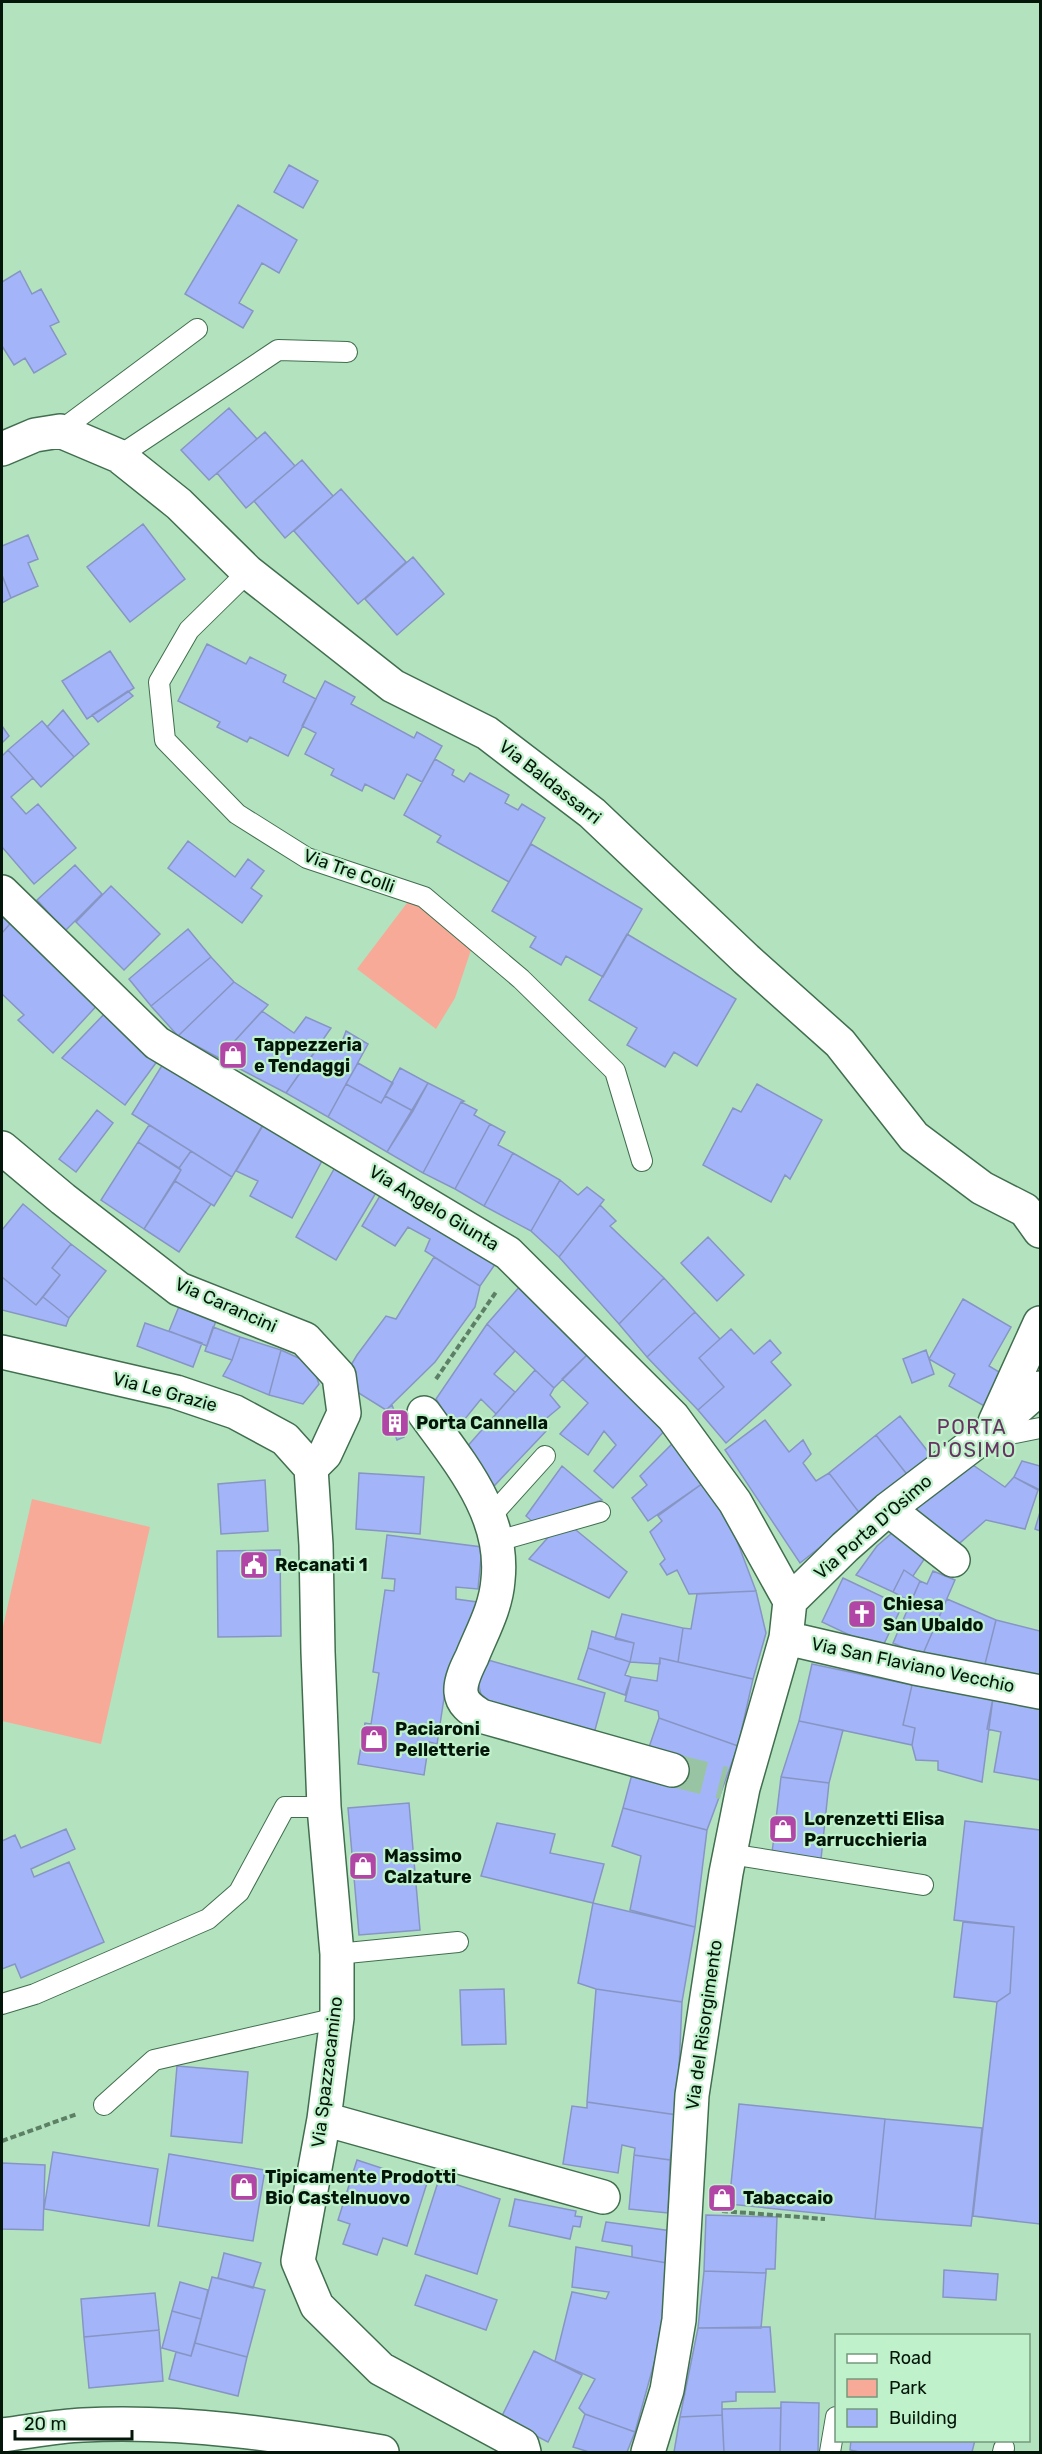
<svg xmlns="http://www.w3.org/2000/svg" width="1042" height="2454" viewBox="0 0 1042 2454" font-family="Rubik,sans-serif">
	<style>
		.green { fill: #f8aa99 }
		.building { fill: #a3b5f8; stroke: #8795c4; stroke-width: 1.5 }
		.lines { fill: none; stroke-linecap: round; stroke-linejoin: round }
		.minor-tunnel { stroke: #98c4a3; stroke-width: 33; stroke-dasharray: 33 16; stroke-linecap: butt }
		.service-casing { stroke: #416e4e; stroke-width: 22 }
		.minor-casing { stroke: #416e4e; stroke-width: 36 }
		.path { stroke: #5d7f65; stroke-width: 4; stroke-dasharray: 6 3; stroke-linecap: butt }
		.service { stroke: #fff; stroke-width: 20 }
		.minor { stroke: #fff; stroke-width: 33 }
		.labels { text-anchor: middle; stroke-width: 4.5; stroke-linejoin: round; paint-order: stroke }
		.street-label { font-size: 18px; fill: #041609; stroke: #bff1cb }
		.poi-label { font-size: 18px; font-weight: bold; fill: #041609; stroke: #bff1cb; text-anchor: start }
		.neighbourhood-label { font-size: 20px; letter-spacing: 1.5px; fill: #683362; stroke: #bff1cb }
	</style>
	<rect width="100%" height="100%" fill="#b2e3be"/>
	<path class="green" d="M410,899L471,950L455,998L436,1029L357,969Z
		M32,1499L150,1527L101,1744L2,1721V1631Z"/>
	<path class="building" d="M289,165L318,181L303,208L274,192Z
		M238,205L297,240L279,273L262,263L239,303L253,311L243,328L185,294Z
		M20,271L32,294L41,289L59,322L50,326L66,354L34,373L25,358L14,365L2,346V282Z
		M229,408L257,439L209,480L181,450Z
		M265,432L295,466L246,508L217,473Z
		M302,460L333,496L285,538L254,501Z
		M341,489L406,562L358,604L294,531Z
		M143,524L185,579L130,622L87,567Z
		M28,535L38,559L28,563L38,586L11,598L2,575V546Z
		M413,557L444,594L397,635L365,599Z
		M2,575L11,598L2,603Z
		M207,644L246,664L250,657L286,675L283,682L316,699L288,756L250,737L247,742L217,727L220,722L178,701Z
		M110,651L134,688L87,719L62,681Z
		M325,681L355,697L351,704L414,738L417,732L442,746L422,782L407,774L394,799L365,784L362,791L331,775L334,769L305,754L316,733L302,726Z
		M128,691L133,696L98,722L92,715Z
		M63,710L89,744L74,757L47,727Z
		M42,721L74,757L41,787L8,750Z
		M2,726L9,736L2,743Z
		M8,750L33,778L11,797L26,814L38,804L76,848L34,884L2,847V756Z
		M435,759L454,770L452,775L464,782L470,773L509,795L505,803L518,810L522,804L545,818L509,882L437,842L441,836L404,815Z
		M188,841L235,877L248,859L264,871L251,888L262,896L242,923L168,868Z
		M531,844L642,909L603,977L566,956L561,965L530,947L536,937L492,911Z
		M75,865L102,894L65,931L37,900Z
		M111,886L160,934L124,970L76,922Z
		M2,904L15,918L2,933Z
		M15,918L102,1000L53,1053L18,1020L24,1015L2,994V933Z
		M188,929L211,957L151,1006L129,979Z
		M627,934L736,999L697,1066L674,1052L665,1067L627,1045L637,1028L589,1000Z
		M211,957L234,982L178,1036L151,1006Z
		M234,982L268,1005L219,1058L178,1036Z
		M109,1009L161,1056L125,1105L62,1058Z
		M262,1011L294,1033L306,1017L331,1028L286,1093L219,1058Z
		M346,1031L368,1044L328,1117L286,1093L324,1039L340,1047Z
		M166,1059L265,1121L232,1177L132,1114Z
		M358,1063L393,1083L381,1103L346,1084Z
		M400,1068L428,1083L413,1111L385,1096Z
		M428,1083L464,1101L461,1102L423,1173L387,1152Z
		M346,1084L381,1103L385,1096L413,1111L387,1152L328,1117Z
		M757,1084L822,1120L790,1179L785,1175L771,1202L703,1165L733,1108L741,1112Z
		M461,1102L477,1110L474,1115L490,1124L455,1189L423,1173Z
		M97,1110L113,1123L76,1172L59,1159Z
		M265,1122L326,1153L292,1218L250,1196L258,1181L236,1171Z
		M490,1124L505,1132L498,1145L513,1153L484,1206L455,1189Z
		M149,1125L191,1151L179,1168L138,1142Z
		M138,1142L181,1170L144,1229L101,1200Z
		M191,1151L232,1177L214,1206L175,1181L181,1170L179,1168Z
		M513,1153L560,1180L531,1231L484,1206Z
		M338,1162L380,1186L336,1260L296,1237Z
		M560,1180L578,1195L587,1187L604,1200L559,1257L531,1231Z
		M175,1181L211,1204L179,1252L144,1229Z
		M384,1189L498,1260L480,1286L425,1251L430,1239L408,1227L395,1246L362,1226Z
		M23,1204L71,1244L52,1268L60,1275L36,1305L2,1277V1230Z
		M600,1205L616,1221L610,1226L664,1278L619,1324L559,1257Z
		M708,1237L744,1275L717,1301L681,1263Z
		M71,1244L106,1271L69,1318L43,1297L60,1275L52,1268Z
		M434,1257L480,1286L475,1307L435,1362L386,1410L341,1382L357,1355L386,1316L396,1319Z
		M2,1277L36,1305L43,1297L69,1318L66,1326L2,1310Z
		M664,1278L695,1312L647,1357L619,1324Z
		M521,1285L590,1352L554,1388L487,1324Z
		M963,1299L1011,1327L989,1366L1004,1375L986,1407L949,1386L955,1374L929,1359Z
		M180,1304L217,1318L207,1346L169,1331Z
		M695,1312L720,1339L699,1358L724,1387L698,1410L647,1357Z
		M145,1323L202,1343L193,1367L137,1346Z
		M487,1324L515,1351L494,1374L515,1392L496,1414L481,1399L456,1430L436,1399Z
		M213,1327L240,1337L232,1360L205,1351Z
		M731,1329L754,1354L770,1340L781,1353L771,1362L791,1385L726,1443L698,1410L724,1387L699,1358Z
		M240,1337L281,1350L269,1395L223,1376L232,1360Z
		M281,1350L312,1364L319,1384L303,1404L269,1395Z
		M926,1350L934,1374L912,1383L903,1359Z
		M590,1352L666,1429L613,1488L594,1471L616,1445L604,1431L588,1455L560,1434L588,1403L562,1379Z
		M535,1370L554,1388L550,1395L560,1407L542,1422L549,1428L494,1486L465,1449Z
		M392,1405L404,1437L397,1440L386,1410Z
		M900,1416L933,1458L909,1477L876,1435Z
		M765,1420L789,1452L803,1440L811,1454L803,1463L816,1481L829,1473L861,1515L800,1563L725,1450Z
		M876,1435L909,1477L861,1515L829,1473Z
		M676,1440L706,1481L648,1521L632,1498L647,1485L640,1476Z
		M1022,1461L1040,1466V1490L1014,1477Z
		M970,1463L1005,1487L1014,1477L1038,1490L1025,1529L986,1520L953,1549L907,1515Z
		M562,1466L602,1500L533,1522L526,1516Z
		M359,1473L424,1477L420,1534L356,1529Z
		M265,1480L268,1531L221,1534L218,1484Z
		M706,1481L723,1504L756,1591L689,1594L677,1570L667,1575L660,1564L665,1559L650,1532L662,1521L658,1516Z
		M1040,1512V1531L1035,1529Z
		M571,1526L627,1572L609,1598L529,1559L552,1533Z
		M899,1527L931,1549L913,1576L904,1570L893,1592L856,1575L877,1546Z
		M387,1535L482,1547L478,1589L456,1587V1599L477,1602L471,1647L446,1685L437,1744L429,1742L424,1775L358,1764L365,1723L371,1724L379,1673L373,1672L385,1590L394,1591L395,1579L382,1578Z
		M280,1550L281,1636L218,1637L217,1551Z
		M904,1570L920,1581L911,1602L893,1592Z
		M933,1571L955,1580L922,1656L893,1643L920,1581L927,1584Z
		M843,1578L902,1606L881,1650L822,1622Z
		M756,1591L766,1633L753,1679L678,1662L683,1628L691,1629L697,1594Z
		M947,1599L996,1620L983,1672L922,1656Z
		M622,1614L683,1628L678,1662L660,1658V1664L630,1662L634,1643L615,1639Z
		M996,1620L1040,1631V1682L983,1672Z
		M592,1631L634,1643L630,1662L588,1648Z
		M588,1648L630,1662L625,1675L631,1677L625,1695L578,1679Z
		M660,1658L753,1679L738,1746L659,1718L658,1711L625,1701L631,1677L657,1681Z
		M488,1660L605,1693L592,1741L482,1699L478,1682Z
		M812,1664L912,1685L903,1725L915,1728L912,1745L799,1721Z
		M912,1685L993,1698L982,1782L938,1770V1761L916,1760L912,1745L915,1728L903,1725Z
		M993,1698L1040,1706V1780L994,1772L1001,1732L987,1729Z
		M659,1718L738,1746L707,1830L623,1808L635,1763L646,1756Z
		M799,1721L843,1730L829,1783L781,1777Z
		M781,1777L829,1783L821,1859L772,1853Z
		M409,1803L420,1930L359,1935L348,1808Z
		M623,1808L707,1830L695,1927L630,1910L641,1856L612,1846Z
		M965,1821L1040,1830V2224L973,2216L997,2002L1010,1993L1014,1927L954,1920Z
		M497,1823L555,1834L550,1853L604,1864L593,1903L481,1876Z
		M66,1829L75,1849L31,1869L34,1877L69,1862L104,1942L21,1978L15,1964L2,1969V1841L15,1835L21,1848Z
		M593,1903L695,1927L682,2002L596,1989L578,1983Z
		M963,1922L1014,1927L1010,1993L997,2002L954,1997Z
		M504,1989L506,2044L462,2045L460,1990Z
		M596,1989L682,2002L677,2115L587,2102Z
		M177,2066L248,2072L242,2143L171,2136Z
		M587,2102L677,2115L670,2160L634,2155L635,2148L622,2145L618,2173L563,2164L572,2106L587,2108Z
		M739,2104L885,2119L875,2219L729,2204Z
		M885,2119L982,2128L971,2226L875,2219Z
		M53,2152L158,2169L149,2226L44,2209Z
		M169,2154L265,2170L253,2241L158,2226Z
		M634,2155L670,2160L668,2213L629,2209Z
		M357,2160L427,2183L407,2246L383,2238L377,2255L343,2244L350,2224L338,2220Z
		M2,2163L45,2165L43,2230L2,2229Z
		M439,2179L500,2199L477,2274L415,2254Z
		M515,2199L576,2211L575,2216L582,2217L580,2227L573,2226L570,2239L509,2226Z
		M706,2215L777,2217L775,2269H766V2273L704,2271Z
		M606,2222L672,2231L667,2263L632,2257V2246L602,2241Z
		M576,2247L667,2263L664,2306L658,2349L635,2432L585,2414L579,2408L595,2379L555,2361L572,2292L606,2299L609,2292L572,2287Z
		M224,2253L261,2263L253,2288L218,2278Z
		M944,2270L998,2274L996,2300L943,2297Z
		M704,2271L766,2273L761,2328H698Z
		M426,2275L497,2300L486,2330L415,2305Z
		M212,2277L265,2290L247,2357L195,2343Z
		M180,2282L208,2290L201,2319L172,2311Z
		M155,2293L159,2330L84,2337L81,2299Z
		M172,2311L201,2319L191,2356L162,2348Z
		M770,2327L775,2392H736V2401L722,2402V2415L680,2417L698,2328Z
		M159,2330L163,2381L89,2388L84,2337Z
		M195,2343L247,2357L238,2396L169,2379L176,2352L191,2356Z
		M534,2351L582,2375L548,2442L501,2418Z
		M781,2402L819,2403L818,2452H780Z
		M781,2408L780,2452H724L722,2409Z
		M585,2414L635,2432L627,2452H589L573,2447Z
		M722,2415L724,2452H674L680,2417Z
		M851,2440H975L972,2452H860L850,2450Z"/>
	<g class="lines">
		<path class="minor-tunnel" d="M672,1770L724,1783"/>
		<g class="service-casing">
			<path id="service" d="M60,431L197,329
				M119,456L278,350L347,352
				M248,572L189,630L159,682L165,740L237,814L307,858L424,897L521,979L615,1071L642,1161
				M989,1438L1040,1428
				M491,1516L545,1456
				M498,1541L600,1512
				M730,1854L923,1885
				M337,1954L458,1942
				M2,2004L35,1994L208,1919L239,1892L285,1807H324
				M104,2105L154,2060L337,2018
				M830,2452L836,2417
				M1003,2452L1004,2448"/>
		</g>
		<g class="minor-casing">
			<path id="minor" d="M2,449L35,435L60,431L119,456L179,504L248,572L393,686L487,733L592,813L746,959L840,1043L914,1137L982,1188L1025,1210L1040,1231
				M2,892L157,1043L508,1253L673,1417L735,1502L790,1601
				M2,1148L63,1199L179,1289L305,1339L339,1376L344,1413L325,1454L311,1468
				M2,1352L176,1392L235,1412L285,1439L311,1468
				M424,1413C460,1463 505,1515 498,1580C496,1608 482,1632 472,1657C467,1667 460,1681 461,1692C462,1704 472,1710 481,1716L672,1770
				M995,1422L1040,1323
				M311,1468L316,1545L318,1652L324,1807L337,1954V2018L324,2119L298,2261L317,2306L381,2369L522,2445L524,2452
				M888,1509L953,1560
				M790,1601L845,1547L888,1509L992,1430L1040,1388
				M786,1638L915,1668L1040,1692
				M324,2119L603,2197
				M2,2435C28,2432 56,2426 83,2425C183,2420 283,2435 382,2452
				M648,2452L667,2390L679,2320L692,2095L726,1873L743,1788L786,1638L790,1601"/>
		</g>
		<path class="path" d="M436,1379L496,1292
			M2,2141L77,2114
			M722,2211L825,2219"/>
		<use href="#service" class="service"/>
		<use href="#minor" class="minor"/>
	</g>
	<defs>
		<g id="shop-square" transform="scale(1.5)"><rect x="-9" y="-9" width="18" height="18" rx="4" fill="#b246a6" stroke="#bff1cb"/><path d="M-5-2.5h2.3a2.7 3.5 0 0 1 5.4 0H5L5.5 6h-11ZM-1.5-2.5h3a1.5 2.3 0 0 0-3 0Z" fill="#fff"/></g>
		<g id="building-square" transform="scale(1.5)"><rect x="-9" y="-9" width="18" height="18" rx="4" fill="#b246a6" stroke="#bff1cb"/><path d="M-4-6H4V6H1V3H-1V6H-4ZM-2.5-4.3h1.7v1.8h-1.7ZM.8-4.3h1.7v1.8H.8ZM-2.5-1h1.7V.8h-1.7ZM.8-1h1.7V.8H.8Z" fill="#fff"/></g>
		<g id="civic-square" transform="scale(1.5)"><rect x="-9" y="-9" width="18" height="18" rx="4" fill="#b246a6" stroke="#bff1cb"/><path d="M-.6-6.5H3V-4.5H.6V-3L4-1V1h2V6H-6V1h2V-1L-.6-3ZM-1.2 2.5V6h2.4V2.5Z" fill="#fff"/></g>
		<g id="church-square" transform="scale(1.5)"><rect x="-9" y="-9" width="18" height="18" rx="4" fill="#b246a6" stroke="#bff1cb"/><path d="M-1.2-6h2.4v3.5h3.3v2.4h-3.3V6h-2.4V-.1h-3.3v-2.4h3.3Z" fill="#fff"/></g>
	</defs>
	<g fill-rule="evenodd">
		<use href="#shop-square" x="233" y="1055"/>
		<use href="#building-square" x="395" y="1423"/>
		<use href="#civic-square" x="254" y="1565"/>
		<use href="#church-square" x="862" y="1614"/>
		<use href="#shop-square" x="374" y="1739"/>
		<use href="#shop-square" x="783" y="1829"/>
		<use href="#shop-square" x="363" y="1866"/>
		<use href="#shop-square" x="244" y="2187"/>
		<use href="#shop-square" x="722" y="2198"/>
	</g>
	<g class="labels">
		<g class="street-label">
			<text transform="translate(550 782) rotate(38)" y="6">Via Baldassarri</text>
			<text transform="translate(349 871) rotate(20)" y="6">Via Tre Colli</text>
			<text transform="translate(434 1208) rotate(31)" y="6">Via Angelo Giunta</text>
			<text transform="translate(226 1305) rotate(24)" y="6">Via Carancini</text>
			<text transform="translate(165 1392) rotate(15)" y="6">Via Le Grazie</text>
			<text transform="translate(873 1527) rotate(-41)" y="6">Via Porta D'Osimo</text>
			<text transform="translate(913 1665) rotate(12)" y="6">Via San Flaviano Vecchio</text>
			<text transform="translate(704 2025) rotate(-82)" y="6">Via del Risorgimento</text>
			<text transform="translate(327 2072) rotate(-83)" y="6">Via Spazzacamino</text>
		</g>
		<g class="poi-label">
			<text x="254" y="1051">Tappezzeria<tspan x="254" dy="21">e Tendaggi</tspan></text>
			<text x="416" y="1429">Porta Cannella</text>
			<text x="275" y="1571">Recanati 1</text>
			<text x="883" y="1610">Chiesa<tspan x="883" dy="21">San Ubaldo</tspan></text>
			<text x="395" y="1735">Paciaroni<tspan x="395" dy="21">Pelletterie</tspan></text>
			<text x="804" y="1825">Lorenzetti Elisa<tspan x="804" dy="21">Parrucchieria</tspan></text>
			<text x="384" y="1862">Massimo<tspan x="384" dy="21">Calzature</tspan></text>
			<text x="265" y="2183">Tipicamente Prodotti<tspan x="265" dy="21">Bio Castelnuovo</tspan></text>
			<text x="743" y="2204">Tabaccaio</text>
		</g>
		<g class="neighbourhood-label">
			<text x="972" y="1434">PORTA<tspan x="972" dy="23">D'OSIMO</tspan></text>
		</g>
	</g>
	<rect width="1042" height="2454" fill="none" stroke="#041609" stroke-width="6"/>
	<rect x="835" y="2334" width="195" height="108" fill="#bff1cb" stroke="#74997d" stroke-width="1.5"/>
	<rect x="847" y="2354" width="30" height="9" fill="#ffffff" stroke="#74997d" stroke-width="1.5"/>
	<text x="889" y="2364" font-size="18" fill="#041609">Road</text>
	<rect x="847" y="2379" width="30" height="18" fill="#f8aa99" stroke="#74997d" stroke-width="1.5"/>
	<text x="889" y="2394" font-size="18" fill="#041609">Park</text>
	<rect x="847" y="2409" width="30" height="18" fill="#a3b5f8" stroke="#74997d" stroke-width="1.5"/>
	<text x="889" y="2424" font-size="18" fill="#041609">Building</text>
	<path d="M15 2430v9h117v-9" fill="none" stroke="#041609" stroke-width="3"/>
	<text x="24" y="2430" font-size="18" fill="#041609" stroke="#bff1cb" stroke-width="4.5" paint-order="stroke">20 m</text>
</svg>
